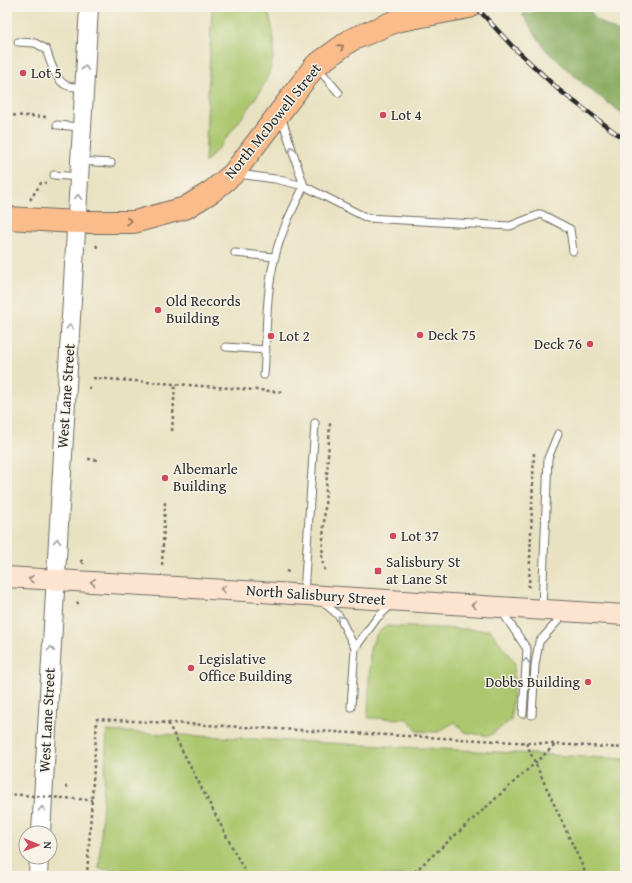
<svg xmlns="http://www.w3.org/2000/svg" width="632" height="883" viewBox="0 0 632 883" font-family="'Gentium Book Plus',serif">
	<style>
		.green { fill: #acc76e; stroke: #6c794c }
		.forest { fill: #89ac61; stroke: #5a6c46 }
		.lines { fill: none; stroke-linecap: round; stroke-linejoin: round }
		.service-casing { stroke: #6e6b60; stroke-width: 9 }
		.tertiary-casing { stroke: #6e6b60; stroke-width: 20 }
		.secondary-casing { stroke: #6e6b60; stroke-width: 22 }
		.primary-casing { stroke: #6e6b60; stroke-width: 24 }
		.path { stroke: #6e6b60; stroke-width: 2.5; stroke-dasharray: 3 3; stroke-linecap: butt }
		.service { stroke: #fff; stroke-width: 7 }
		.tertiary { stroke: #fff; stroke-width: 18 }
		.secondary { stroke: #fde4d1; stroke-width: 20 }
		.primary { stroke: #fabc8b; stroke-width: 22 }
		.rail-casing { stroke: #2b2b2b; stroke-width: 4.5 }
		.rail { stroke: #f7f3e8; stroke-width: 3; stroke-dasharray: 9; stroke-linecap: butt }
		.path-bridge { stroke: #6e6b60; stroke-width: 2.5; stroke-dasharray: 3 3; stroke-linecap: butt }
		.oneway { stroke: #886c56 }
		.oneway2 { stroke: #a0a0a0 }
		.oneway3 { stroke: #94887e }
		.poi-dot { fill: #d1495b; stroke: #f7f3e8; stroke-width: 1.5 }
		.labels { text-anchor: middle; stroke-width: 3; stroke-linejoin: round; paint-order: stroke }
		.poi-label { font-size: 15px; fill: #2b2b2b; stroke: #f7f3e8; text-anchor: start }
		.street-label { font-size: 15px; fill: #2b2b2b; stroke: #f7f3e8 }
	</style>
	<rect width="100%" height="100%" fill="#f7f3e8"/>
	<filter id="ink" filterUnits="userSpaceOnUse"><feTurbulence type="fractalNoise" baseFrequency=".025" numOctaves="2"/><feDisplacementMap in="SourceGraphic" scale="8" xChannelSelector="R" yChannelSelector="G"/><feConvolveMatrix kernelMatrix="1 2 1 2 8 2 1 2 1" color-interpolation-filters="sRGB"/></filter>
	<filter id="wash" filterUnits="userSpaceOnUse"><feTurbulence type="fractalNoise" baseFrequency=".012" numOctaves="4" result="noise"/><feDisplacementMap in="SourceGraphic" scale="16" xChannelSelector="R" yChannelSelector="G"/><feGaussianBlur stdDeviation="0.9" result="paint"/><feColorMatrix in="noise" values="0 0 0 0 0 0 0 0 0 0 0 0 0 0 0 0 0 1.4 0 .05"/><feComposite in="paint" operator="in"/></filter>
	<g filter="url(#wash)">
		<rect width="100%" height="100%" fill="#e9e2c2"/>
		<path class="green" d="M212,7H267C270,19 274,31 274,43C275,74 257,97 240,120C229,135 218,149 205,163Z
			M385,626L490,630L515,663L511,720L489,736L464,732L455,722L438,732L417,731L408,719L368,718L370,649L376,635Z
			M107,731L625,759V876H236L99,869Z"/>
		<path class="forest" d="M564,7H587L596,19L625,36V115L589,89L546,50L522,14Z"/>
	</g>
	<g filter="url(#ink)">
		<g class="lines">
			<g class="service-casing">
				<path id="service" d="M18,42L35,43L46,49C50,60 54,77 64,84C69,88 78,87 84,87
					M317,67L339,93
					M57,125L81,127
					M80,161L111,163
					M238,174L275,179L304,186L367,218L510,226L541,214L570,229L573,251
					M54,175L79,177
					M235,253L274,257
					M226,347L266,350
					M264,375C267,338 265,293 275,257C281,231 293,209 304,186L281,116
					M304,594L315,423
					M322,601L339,616L355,648L351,707
					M542,608L548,458L558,434
					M501,610L527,649L523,714
					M355,648L377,618L392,604
					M532,715L535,665L539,642L564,614"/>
			</g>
			<g class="tertiary-casing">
				<path id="tertiary" d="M41,833L89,7
					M38,876L39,857"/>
			</g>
			<g class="secondary-casing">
				<path id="secondary" d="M7,577L261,592L625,615"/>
			</g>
			<g class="primary-casing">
				<path id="primary" d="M7,218L76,222H134L185,208L211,192L233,174L315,66L351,40L396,21L469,7"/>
			</g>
			<path class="path" d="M7,115L48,117
				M30,200L41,183H46
				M96,245L98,249
				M93,378L284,392
				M88,388H92
				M172,431L175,385
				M88,459L99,460
				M80,561H84L83,564
				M323,564L322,557L330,423
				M162,565L165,502
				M323,569H326
				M286,571L290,572
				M527,586H529L534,453
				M76,603H79L78,600
				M168,723L247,876
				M526,743L587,876
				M65,787H67
				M87,876L97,719L625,748
				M410,876L556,744"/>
			<use href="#service" class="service"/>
			<use href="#tertiary" class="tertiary"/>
			<use href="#secondary" class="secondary"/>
			<use href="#primary" class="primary"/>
			<g class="rail-casing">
				<path id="rail" d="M476,7L512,46L559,90L625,140"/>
			</g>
			<use href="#rail" class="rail"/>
			<path class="path-bridge" d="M7,794L92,800"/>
		</g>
		<defs><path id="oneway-chevron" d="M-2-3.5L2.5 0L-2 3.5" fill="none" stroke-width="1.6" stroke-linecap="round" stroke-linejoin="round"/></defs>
		<g class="oneway">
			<use href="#oneway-chevron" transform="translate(341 47) rotate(-36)"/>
			<use href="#oneway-chevron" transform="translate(129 221) rotate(-2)"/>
		</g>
		<g class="oneway2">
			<use href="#oneway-chevron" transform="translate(85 68) rotate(-87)"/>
			<use href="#oneway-chevron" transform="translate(292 149) rotate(-108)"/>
			<use href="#oneway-chevron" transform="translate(78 197) rotate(-87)"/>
			<use href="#oneway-chevron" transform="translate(70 327) rotate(-87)"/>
			<use href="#oneway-chevron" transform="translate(57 541) rotate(-87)"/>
			<use href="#oneway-chevron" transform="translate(340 618) rotate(-125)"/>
			<use href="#oneway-chevron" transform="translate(51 649) rotate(-87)"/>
			<use href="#oneway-chevron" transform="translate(526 661) rotate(-86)"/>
			<use href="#oneway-chevron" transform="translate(42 809) rotate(-87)"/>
		</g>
		<g class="oneway3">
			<use href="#oneway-chevron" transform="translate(31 579) rotate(-177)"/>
			<use href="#oneway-chevron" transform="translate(93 582) rotate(-177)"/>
			<use href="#oneway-chevron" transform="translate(223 589) rotate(-177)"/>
			<use href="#oneway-chevron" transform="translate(474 605) rotate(-176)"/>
		</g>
	</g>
	<g class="poi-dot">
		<circle cx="23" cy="73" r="4"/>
		<circle cx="383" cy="115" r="4"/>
		<circle cx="158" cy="310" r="4"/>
		<circle cx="420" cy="335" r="4"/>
		<circle cx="271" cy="336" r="4"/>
		<circle cx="590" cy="344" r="4"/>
		<circle cx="165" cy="478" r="4"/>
		<circle cx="393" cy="536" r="4"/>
		<rect x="374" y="567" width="8" height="8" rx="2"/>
		<circle cx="191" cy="668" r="4"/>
		<circle cx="588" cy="682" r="4"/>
	</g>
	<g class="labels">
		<g class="poi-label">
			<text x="31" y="78">Lot 5</text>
			<text x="391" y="120">Lot 4</text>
			<text x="166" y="306">Old Records<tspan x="166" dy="17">Building</tspan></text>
			<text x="428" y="340">Deck 75</text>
			<text x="279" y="341">Lot 2</text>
			<text x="582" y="349" text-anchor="end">Deck 76</text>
			<text x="173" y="474">Albemarle<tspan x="173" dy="17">Building</tspan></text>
			<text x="401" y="541">Lot 37</text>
			<text x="386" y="567">Salisbury St<tspan x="386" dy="17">at Lane St</tspan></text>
			<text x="199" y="664">Legislative<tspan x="199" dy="17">Office Building</tspan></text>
			<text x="580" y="687" text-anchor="end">Dobbs Building</text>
		</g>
		<g class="street-label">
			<text transform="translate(273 121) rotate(-51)" y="5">North McDowell Street</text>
			<text transform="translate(66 396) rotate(-86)" y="5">West Lane Street</text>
			<text transform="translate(316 595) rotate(4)" y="5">North Salisbury Street</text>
			<text transform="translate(47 720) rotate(-87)" y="5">West Lane Street</text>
		</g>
	</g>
	<rect width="632" height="883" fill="none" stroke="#f7f3e8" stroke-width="24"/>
	<g transform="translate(38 845) rotate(91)"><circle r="19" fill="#f7f3e8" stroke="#a5a39c"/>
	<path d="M0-3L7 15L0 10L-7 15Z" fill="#d1495b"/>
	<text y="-6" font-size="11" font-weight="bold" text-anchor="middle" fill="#2b2b2b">N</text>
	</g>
</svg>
